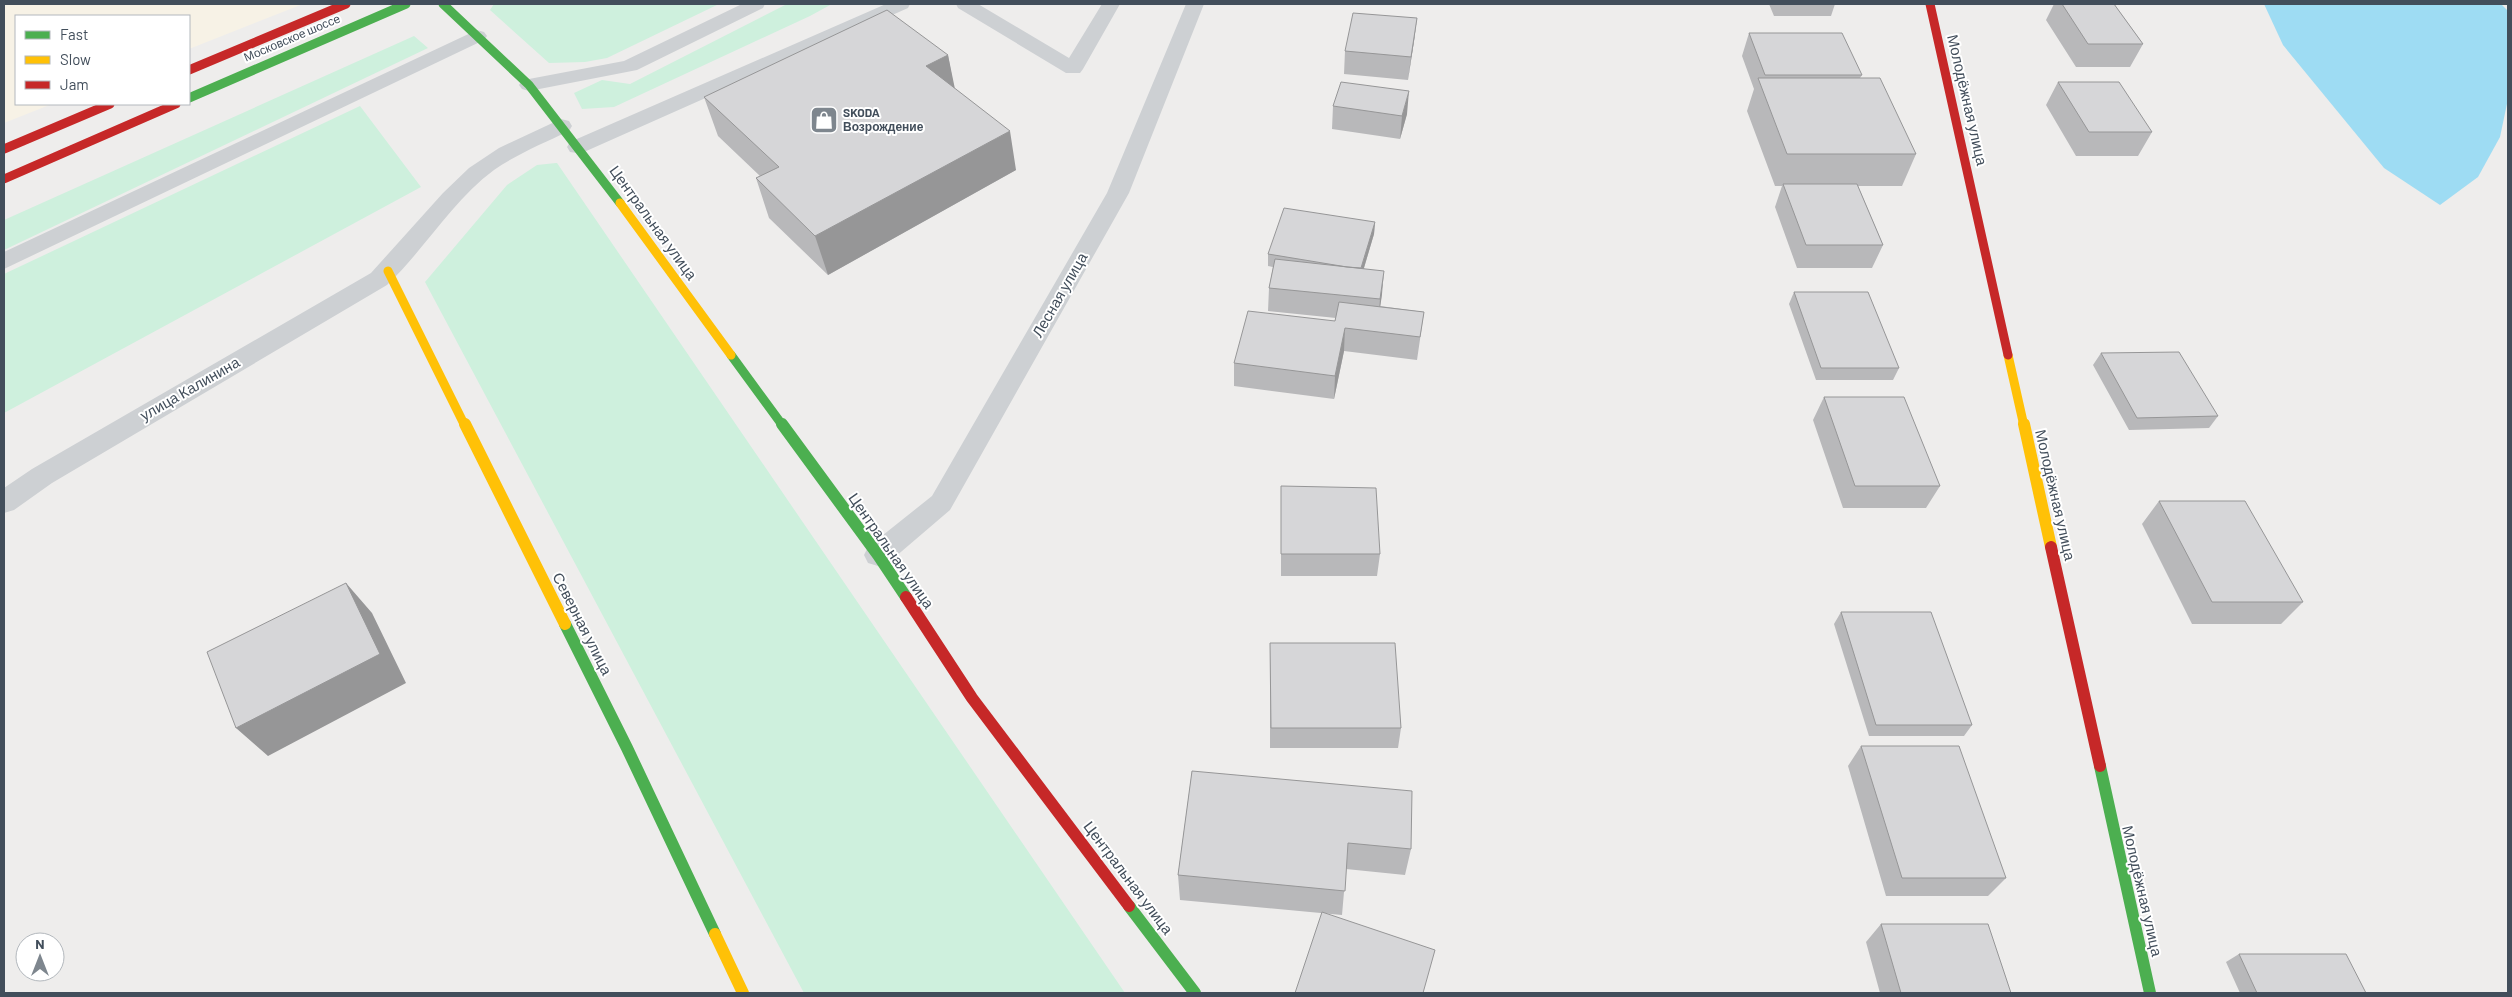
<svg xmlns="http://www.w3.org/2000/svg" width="2512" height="997" viewBox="0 0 2512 997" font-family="Barlow,sans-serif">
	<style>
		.commercial { fill: #f7f2e6 }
		.green { fill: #cef0dd }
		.water { fill: #9edcf3 }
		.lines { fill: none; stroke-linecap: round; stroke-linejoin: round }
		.lane { fill: #cdd0d3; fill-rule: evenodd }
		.street { fill: #cdd0d3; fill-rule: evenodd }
		.fast-far1 { stroke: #4caf50; stroke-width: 9 }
		.fast { stroke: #4caf50; stroke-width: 12 }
		.slow-far1 { stroke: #ffc107; stroke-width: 9 }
		.slow { stroke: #ffc107; stroke-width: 12 }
		.jam-far1 { stroke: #c62828; stroke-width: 9 }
		.jam { stroke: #c62828; stroke-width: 12 }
		.wall { fill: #b8b8ba }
		.shaded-wall { fill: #969697 }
		.building { fill: #d6d6d8; stroke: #969697 }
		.labels { text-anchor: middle; stroke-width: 4; stroke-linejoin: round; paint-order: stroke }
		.far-street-label { font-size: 12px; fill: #424e5b; stroke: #fff }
		.far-poi-label { font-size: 12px; font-weight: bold; fill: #424e5b; stroke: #fff; text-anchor: start }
		.street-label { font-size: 15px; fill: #424e5b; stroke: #fff }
	</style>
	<rect width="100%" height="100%" fill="#eeedec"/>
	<path class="commercial" d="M4,4H303L189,49V16H16V104H52L4,123Z"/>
	<path class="green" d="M494,4H719L607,58L585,62L549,63L490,10Z
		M787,4H832L810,16L614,107L582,109L574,93L602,80L630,84Z
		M414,36L428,48L4,250V220Z
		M360,106L421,187L4,413V274Z
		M556,163H557L1125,993H804L425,282L507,185L537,165Z"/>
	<path class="water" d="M2264,4H2501L2508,11V99L2500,137L2478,177L2440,205L2384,168L2283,45Z"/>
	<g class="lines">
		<path class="lane" d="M742,4H765L763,8L637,70L529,91L522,89L519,85L522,81L529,79L624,61Z
			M886,4H910L908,8L584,152L577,153L570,152L567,147L570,142Z
			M956,4H978L1069,58L1102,4H1120L1083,69L1080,73H1066L958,8Z
			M1186,4H1204L1129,193L950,510L888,563L878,566L868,563L864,555L868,547L932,496L1107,193Z
			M477,30L484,32L487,36L484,40L4,269V252Z"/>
		<path class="street" d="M561,119L569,121L572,126L569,131C544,143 517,154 494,170C452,201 425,249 387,285L52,483L14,510L4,513V488L32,469L371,273L443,193L469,168L499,148Z"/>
		<path class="fast-far1" d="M443,4L529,85L620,203
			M189,98L406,4
			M731,355L783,426"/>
		<path class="fast" d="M782,424L878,555L906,597
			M565,624L627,748L715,934
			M2100,766L2150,993
			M1129,906L1195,993"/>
		<path class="slow-far1" d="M620,203L731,355
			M388,271L465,426
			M2008,355L2024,426"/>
		<path class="slow" d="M465,424L565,624
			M2024,424L2051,547
			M715,934L743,993"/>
		<path class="jam-far1" d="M1930,4L2008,355
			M189,70L346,4
			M4,149L110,104
			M4,179L176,104"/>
		<path class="jam" d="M2051,547L2100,766
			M906,597L972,698L1129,906"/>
	</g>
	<path class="wall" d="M1769,4H1835L1831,16H1774Z
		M2054,4H2114L2143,44L2130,67H2076L2046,20Z
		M1417,18L1414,41L1408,80L1344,74L1345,51Z
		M1749,33L1862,75L1860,78L1916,154L1902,186H1858L1883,245L1872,268H1797L1775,207L1782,186H1775L1747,111L1754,89L1742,56Z
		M948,55L954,88L1016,170L828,275L769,218L756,178L760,176L718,136L704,97Z
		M2058,82L2152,132L2138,156H2076L2046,105Z
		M1333,106L1407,114L1400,139L1332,129Z
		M1375,222L1374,234L1364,268L1382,294L1380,306L1424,312L1417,360L1344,351L1334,399L1234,386V363L1335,321L1336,318L1268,311L1269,288L1273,267L1268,266V254Z
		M1794,292L1899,368L1893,380H1816L1789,304Z
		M2101,353L2218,416L2209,428L2129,430L2093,365Z
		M1824,397L1940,486L1926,508H1843L1813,420Z
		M1281,486L1380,554L1377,576H1281Z
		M2159,501L2303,602L2281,624H2192L2142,524Z
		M1841,612L1972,725L1964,736H1869L1834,624Z
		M1270,643L1401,728L1398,748H1270Z
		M1861,746L2006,878L1988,896H1886L1848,766Z
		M1192,771L1411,849L1405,875L1346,869L1342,915L1180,900L1178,875Z
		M1881,924L2011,993H1880L1866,942Z
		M2239,954L2366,993H2240L2226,962Z"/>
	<path class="shaded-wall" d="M1417,18L1414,41L1408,80L1411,57Z
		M948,55L956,94L926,66Z
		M1409,91L1407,114L1400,139L1402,116Z
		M1010,131L1016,170L828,275L815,236Z
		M1375,222L1374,234L1360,281L1361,269Z
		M1384,271L1382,294L1378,323L1380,299Z
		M1345,328L1344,351L1334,399L1335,376Z
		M346,583L372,613L406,683L268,756L236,728Z"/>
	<path class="building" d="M2062,4H2114L2143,44H2088Z
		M887,10L948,55L926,66L1010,131L815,236L756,178L779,167L704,97Z
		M1353,13L1417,18L1411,57L1345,51Z
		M1749,33H1842L1862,75H1765Z
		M1758,78H1880L1916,154H1787Z
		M1341,82L1409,91L1402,116L1333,106Z
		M2058,82H2119L2152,132H2089Z
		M1783,184H1857L1883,245H1806Z
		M1284,208L1375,222L1361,268L1347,267L1268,254Z
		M1275,259L1384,271L1380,299L1269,288Z
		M1794,292H1868L1899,368H1821Z
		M1339,302L1424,312L1420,337L1345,328L1335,376L1234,363L1248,311L1335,321Z
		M2179,352L2218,416L2137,418L2101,353Z
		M1824,397H1904L1940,486H1855Z
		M1281,486L1376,488L1380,554H1281Z
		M2159,501H2245L2303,602H2212Z
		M346,583L380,654L236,728L207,652Z
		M1841,612H1931L1972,725H1876Z
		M1270,643H1395L1401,728H1271Z
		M1861,746H1959L2006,878H1902Z
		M1192,771L1412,791L1411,849L1348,843L1345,891L1178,875Z
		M1322,912L1435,950L1423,993H1295Z
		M1881,924H1988L2011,993H1901Z
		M2239,954H2346L2366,993H2257Z"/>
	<defs>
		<g id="shop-square" transform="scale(1.4375)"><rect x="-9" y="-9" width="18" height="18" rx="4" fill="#7e868e" stroke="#fff"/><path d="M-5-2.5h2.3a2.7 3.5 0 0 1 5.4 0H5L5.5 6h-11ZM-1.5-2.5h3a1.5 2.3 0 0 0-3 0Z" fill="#fff"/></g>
	</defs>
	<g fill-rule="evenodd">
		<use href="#shop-square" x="824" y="120"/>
	</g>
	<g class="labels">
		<g class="far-street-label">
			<text transform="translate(292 38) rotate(-23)" y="4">Московское шоссе</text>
		</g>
		<g class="far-poi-label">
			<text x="843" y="117">SKODA<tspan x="843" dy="14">Возрождение</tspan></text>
		</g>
		<g class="street-label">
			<text transform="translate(1967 100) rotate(77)" y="5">Молодёжная улица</text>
			<text transform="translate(653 223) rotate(54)" y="5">Центральная улица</text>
			<text transform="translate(1060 295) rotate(-60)" y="5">Лесная улица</text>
			<text transform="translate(190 389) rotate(-30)" y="5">улица Калинина</text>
			<text transform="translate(2055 495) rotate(77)" y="5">Молодёжная улица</text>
			<text transform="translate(891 551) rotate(55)" y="5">Центральная улица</text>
			<text transform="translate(582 624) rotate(63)" y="5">Северная улица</text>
			<text transform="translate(1128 878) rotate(53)" y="5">Центральная улица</text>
			<text transform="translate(2142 891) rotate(77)" y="5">Молодёжная улица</text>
		</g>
	</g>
	<rect width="2512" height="997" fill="none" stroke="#424e5b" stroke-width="10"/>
	<rect x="15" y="15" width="175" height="90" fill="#ffffff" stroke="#b3b8bd"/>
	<rect x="25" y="31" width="25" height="8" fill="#4caf50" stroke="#b3b8bd"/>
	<text x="60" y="40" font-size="15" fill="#424e5b">Fast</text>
	<rect x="25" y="56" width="25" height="8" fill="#ffc107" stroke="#b3b8bd"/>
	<text x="60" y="65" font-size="15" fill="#424e5b">Slow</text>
	<rect x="25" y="81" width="25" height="8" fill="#c62828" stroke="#b3b8bd"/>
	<text x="60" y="90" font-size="15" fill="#424e5b">Jam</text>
	<g transform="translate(40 957)"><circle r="24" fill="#ffffff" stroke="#b3b8bd"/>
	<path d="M0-4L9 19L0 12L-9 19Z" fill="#7e868e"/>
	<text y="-8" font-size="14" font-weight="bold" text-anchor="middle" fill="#424e5b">N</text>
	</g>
</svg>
